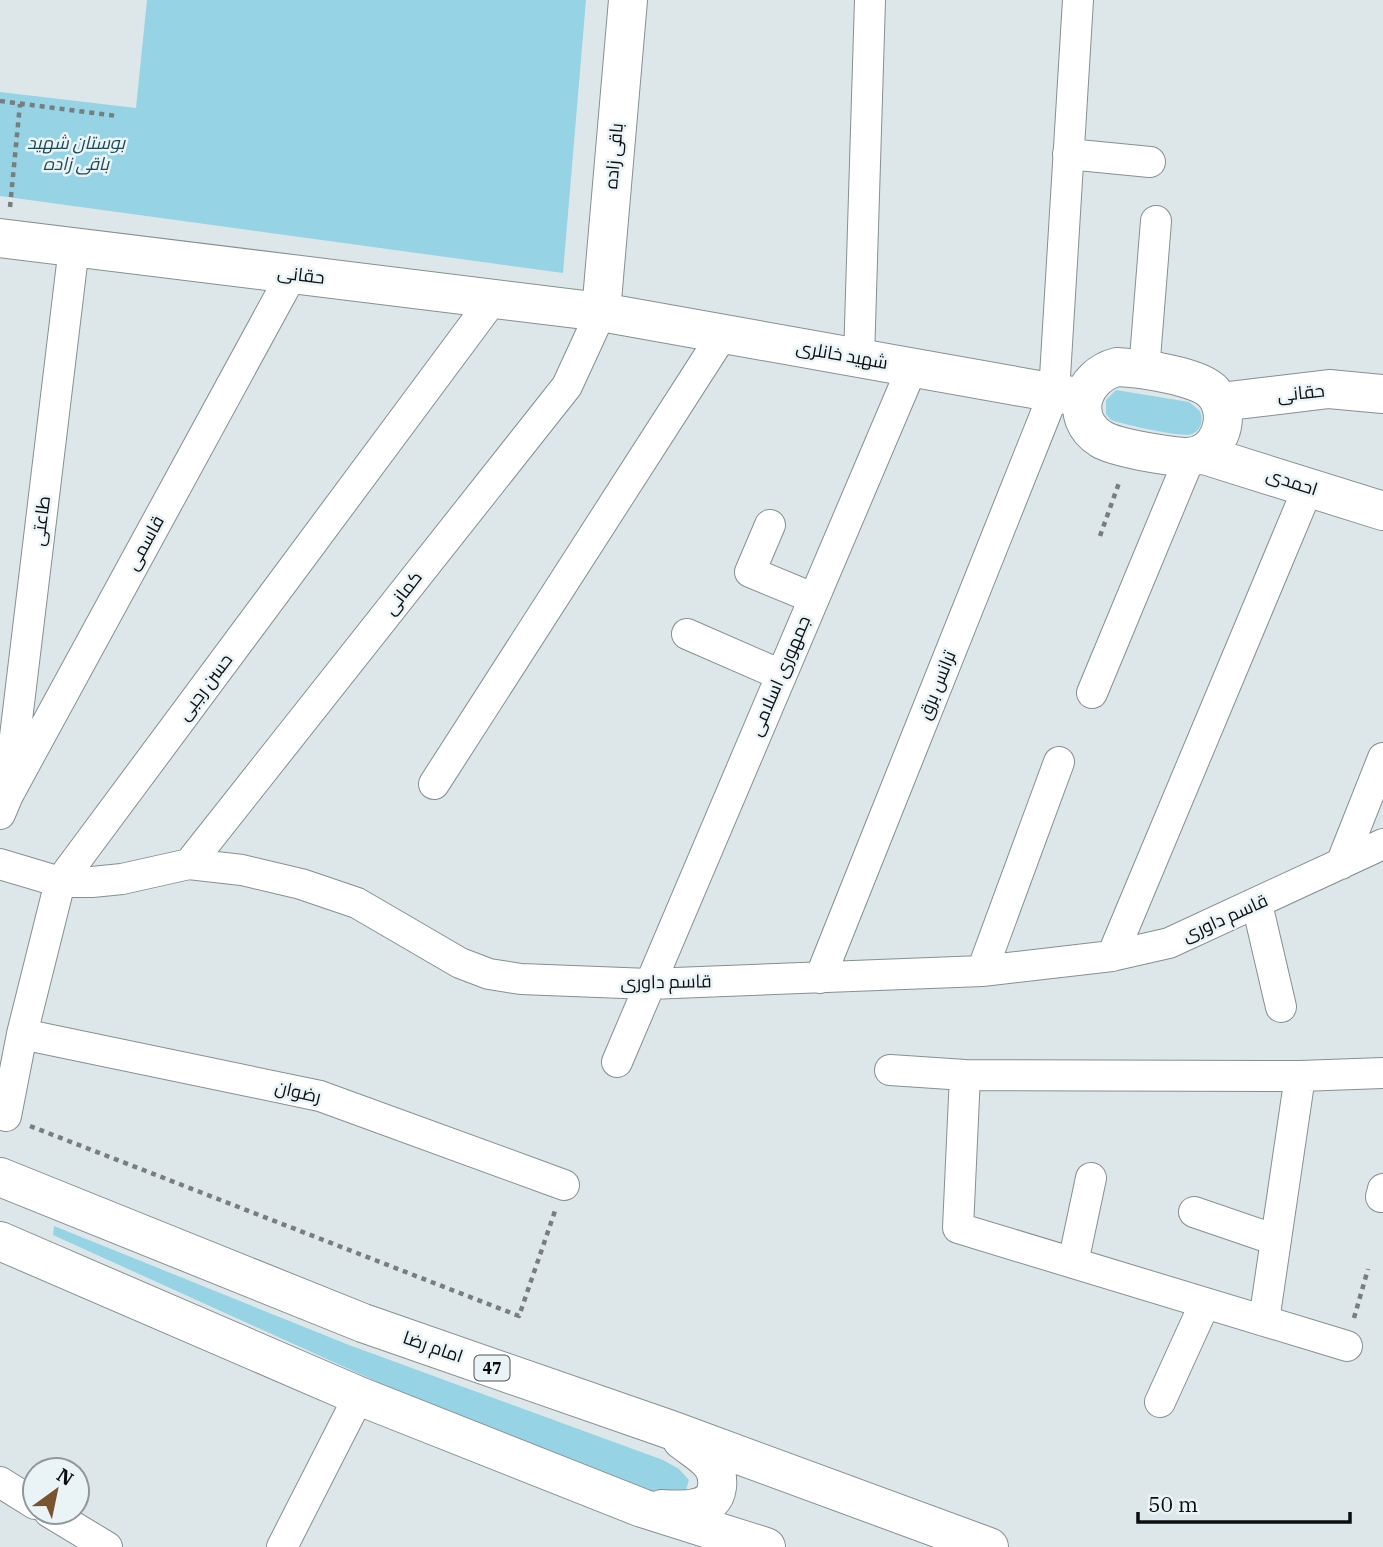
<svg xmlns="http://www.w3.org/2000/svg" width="1383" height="1547" viewBox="0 0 1383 1547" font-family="'IBM Plex Serif',Cairo,serif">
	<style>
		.green { fill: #96d3e5 }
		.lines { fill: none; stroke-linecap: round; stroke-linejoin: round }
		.minor-casing { stroke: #868f92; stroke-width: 32 }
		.tertiary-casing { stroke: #868f92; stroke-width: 40 }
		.trunk-casing { stroke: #868f92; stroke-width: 40 }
		.path { stroke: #777e80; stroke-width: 4.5; stroke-dasharray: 5 5; stroke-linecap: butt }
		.minor { stroke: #fff; stroke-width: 30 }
		.tertiary { stroke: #fff; stroke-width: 38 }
		.trunk { stroke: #fff; stroke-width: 38 }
		.labels { text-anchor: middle; stroke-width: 5; stroke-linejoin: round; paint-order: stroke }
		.shield { fill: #eaf4f7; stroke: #4e5355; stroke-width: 2 }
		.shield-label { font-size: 16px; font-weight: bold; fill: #0b0e0f }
		.park-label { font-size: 18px; font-style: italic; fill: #1d4a56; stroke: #eaf4f7 }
		.street-label { font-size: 18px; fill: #0b0e0f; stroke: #eaf4f7 }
	</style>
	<rect width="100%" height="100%" fill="#dde7ea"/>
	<path class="green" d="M147,0H586L563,273L0,196V92L136,108Z
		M1116,390L1189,402L1200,411C1203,420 1202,430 1192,434C1182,438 1122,424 1111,420L1106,414V400Z
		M54,1226L349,1345L663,1460L679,1469L689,1480L686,1490L677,1496H664L479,1428L53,1235Z"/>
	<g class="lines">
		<g class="minor-casing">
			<path id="minor" d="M1068,154L1150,162
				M859,358L870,0
				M1144,371L1156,221
				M770,525L750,572L813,598
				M687,634L781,675
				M1092,693L1190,457
				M10,778L74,247
				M434,784L723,334
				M0,814L8,795L292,274
				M0,864L60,882H92L122,879L189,864L242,870L301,884L357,903L460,963L489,974L521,979L649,984L982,971L1112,956L1169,943L1383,844
				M189,864L567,386L601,312
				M1341,864L1383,758
				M1257,904L1281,1007
				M1112,956L1308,488
				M982,971L1059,762
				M820,978L1054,393L1078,0
				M22,1034L320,1096L564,1185
				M617,1062L912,368
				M890,1070L965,1075L1300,1076L1383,1073
				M965,1075L958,1228L1347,1346
				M6,1116L22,1034L60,882L493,299
				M1381,1197L1383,1189
				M1194,1212L1276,1240
				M1073,1263L1091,1178
				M1264,1321L1300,1076
				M1160,1402L1205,1303
				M0,1482L35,1504
				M49,1512L107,1547
				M282,1547L359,1396"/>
		</g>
		<g class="tertiary-casing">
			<path id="tertiary" d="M0,238L601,312L1083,398
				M601,312L628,0
				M1117,367C1139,368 1199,376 1213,392C1235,416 1218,459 1184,457C1166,456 1116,448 1101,439C1068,418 1082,376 1117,367Z
				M1220,402L1329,389L1383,394
				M1201,454L1383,511"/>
		</g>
		<g class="trunk-casing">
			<path id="trunk" d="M0,1177L363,1323L671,1430L989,1547
				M0,1241L359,1396L642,1508L766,1547
				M662,1509C681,1510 714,1513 717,1487C718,1479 716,1471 712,1465C705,1455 692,1448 682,1440"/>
		</g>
		<path class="path" d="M0,101L117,116
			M10,207L20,104
			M1100,536L1120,480
			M30,1126L519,1316L555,1211
			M1354,1318L1368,1269"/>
		<use href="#minor" class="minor"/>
		<use href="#tertiary" class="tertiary"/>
		<use href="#trunk" class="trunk"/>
	</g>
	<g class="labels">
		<rect class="shield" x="474.5" y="1355.5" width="35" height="25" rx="5"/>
		<g class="shield-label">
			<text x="492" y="1374">47</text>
		</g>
		<g class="park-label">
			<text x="76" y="149">بوستان شهید<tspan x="76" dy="21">باقی زاده</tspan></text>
		</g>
		<g class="street-label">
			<text transform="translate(614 156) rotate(-85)" y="6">باقی زاده</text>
			<text transform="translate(301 275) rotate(7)" y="6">حقانی</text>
			<text transform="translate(842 355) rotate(10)" y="6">شهید خانلری</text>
			<text transform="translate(1301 393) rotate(-6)" y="6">حقانی</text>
			<text transform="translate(1292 482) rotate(18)" y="6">احمدی</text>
			<text transform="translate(41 521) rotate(-83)" y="6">طاعتی</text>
			<text transform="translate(145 543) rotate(-61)" y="6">قاسمی</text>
			<text transform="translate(403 593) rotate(-52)" y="6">کمانی</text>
			<text transform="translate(780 676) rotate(-67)" y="6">جمهوری اسلامی</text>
			<text transform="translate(937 685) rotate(-68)" y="6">ترانس برق</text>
			<text transform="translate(205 687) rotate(-53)" y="6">حسن رجبی</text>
			<text transform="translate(1225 918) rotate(-24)" y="6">قاسم داوری</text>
			<text transform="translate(666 982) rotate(-1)" y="6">قاسم داوری</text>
			<text transform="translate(298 1092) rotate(13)" y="6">رضوان</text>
			<text transform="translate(433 1347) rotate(19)" y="6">امام رضا</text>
		</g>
	</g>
	<g transform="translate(56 1491) rotate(33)"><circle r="33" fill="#eaf4f7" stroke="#91989a" stroke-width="2"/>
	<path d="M0-5L12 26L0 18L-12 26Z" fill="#78552e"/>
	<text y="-10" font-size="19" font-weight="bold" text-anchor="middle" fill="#0b0e0f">N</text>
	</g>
	<path d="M1138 1512v10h212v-10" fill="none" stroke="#0b0e0f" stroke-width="3.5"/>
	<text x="1148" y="1512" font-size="21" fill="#0b0e0f" stroke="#eaf4f7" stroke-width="5" paint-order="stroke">50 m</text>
</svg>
